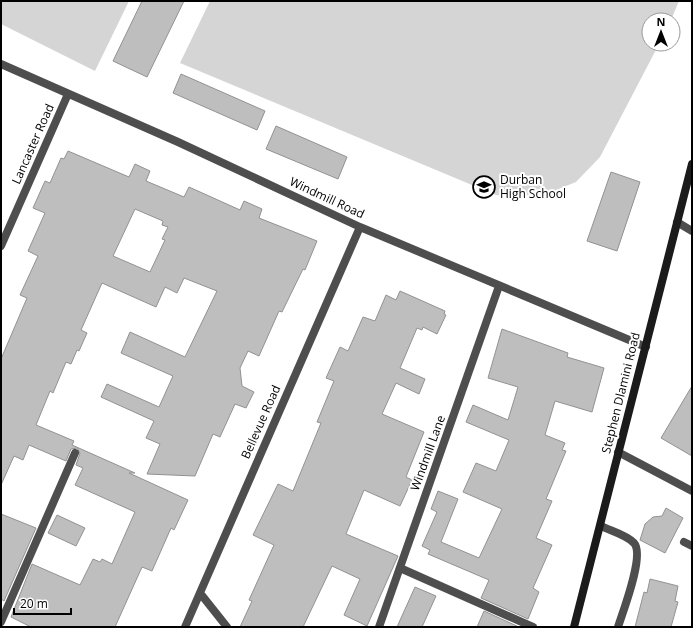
<svg xmlns="http://www.w3.org/2000/svg" width="693" height="628" viewBox="0 0 693 628" font-family="'Open Sans',sans-serif">
	<style>
		.green { fill: #d5d5d5 }
		.building { fill: #bebebe; stroke: #929292; fill-rule: evenodd }
		.lines { fill: none; stroke-linecap: round; stroke-linejoin: round }
		.service { stroke: #4e4e4e; stroke-width: 8 }
		.minor { stroke: #4e4e4e; stroke-width: 8 }
		.secondary { stroke: #1b1b1b; stroke-width: 8 }
		.labels { text-anchor: middle; stroke-width: 4; stroke-linejoin: round; paint-order: stroke }
		.street-label { font-size: 12px; fill: #000; stroke: #fff }
		.poi-label { font-size: 12px; fill: #000; stroke: #fff; text-anchor: start }
	</style>
	<rect width="100%" height="100%" fill="#fff"/>
	<path class="green" d="M1,1H129L95,71L1,24Z
		M210,1H679L671,20H649V44H659L600,157L576,182L556,190L537,194L516,197L496,195L180,63Z"/>
	<path class="building" d="M142,1H184L147,77L113,61Z
		M181,74L265,111L257,130L173,93Z
		M276,126L347,157L338,179L266,149Z
		M68,151L129,177L135,164L150,171L146,181L184,197L189,187L240,210L244,201L262,209L259,218L317,241L305,270L303,269L282,312L279,311L259,356L248,351L240,368L242,386L254,392L246,408L235,404L220,437L213,434L195,476L147,474L160,444L146,438L154,421L101,397L107,384L159,407L173,376L121,353L130,332L185,357L217,291L184,278L177,293L165,287L156,307L102,283L81,330L87,333L79,351L77,350L71,364L66,362L53,393L50,391L36,425L74,441L72,445L135,473H129L188,500L174,530L171,528L152,571L142,567L115,627H31L11,617L32,564L80,585L93,559L100,562L102,559L112,564L135,512L75,485L83,468L76,465L80,453L77,448L71,449L66,461L29,445L23,460L14,456L1,485V359L27,298L20,295L38,256L28,251L45,213L33,208L45,181L50,183L61,158L64,159ZM135,209L163,221L162,225L168,227L162,239L165,240L150,272L113,256Z
		M611,172L640,182L617,251L587,241Z
		M400,291L445,311L444,314L446,315L437,334L423,327L422,330L417,328L400,368L425,379L419,394L396,383L382,414L424,432L406,477L412,480L400,506L364,490L346,534L398,556L367,626L344,615L360,579L332,566L303,627H240L252,601L249,600L274,545L253,535L278,484L293,491L321,423L317,422L334,381L326,378L340,347L348,351L363,317L375,321L386,295L396,300Z
		M502,329L568,353L567,357L604,368L592,412L555,401L545,435L565,443L562,450L566,451L546,499L552,501L536,538L552,545L533,588L539,592L528,619L481,598L489,580L428,554L430,550L422,546L437,512L431,509L438,491L458,499L441,542L479,558L502,509L463,492L476,463L496,471L509,440L466,422L473,405L508,420L518,387L488,378Z
		M692,386V456L661,438Z
		M666,508L683,518L665,553L640,540L645,524L653,517L662,516Z
		M1,514L36,528L4,601L1,599Z
		M57,515L85,528L76,546L48,533Z
		M650,579L678,586L675,601L678,602L671,627H635L644,592L647,593Z
		M415,587L436,596L422,627H397Z
		M484,611L519,627H477Z"/>
	<g class="lines">
		<path class="service" d="M601,526C611,531 627,535 634,543C645,555 623,611 618,627
			M684,542L692,546
			M400,568L533,627"/>
		<path class="minor" d="M1,64L178,142L360,227L646,347
			M677,222L692,231
			M1,246L68,94
			M618,452L692,491
			M200,593L227,627
			M1,622L75,453
			M185,627L360,227
			M379,627L499,286"/>
		<path class="secondary" d="M574,627L692,164"/>
	</g>
	<defs>
		<g id="school-ring" transform="scale(1.15)"><circle r="9.5" fill="#fff" stroke="#000" stroke-width="1.5"/><path d="M0-5L7-2L0 1L-7-2ZM-4 1L0 2.5L4 1V4Q0 6-4 4Z" fill="#000"/></g>
	</defs>
	<g fill-rule="evenodd">
		<use href="#school-ring" x="484" y="187"/>
	</g>
	<g class="labels">
		<g class="street-label">
			<text transform="translate(33 144) rotate(-66)" y="4">Lancaster Road</text>
			<text transform="translate(327 198) rotate(25)" y="4">Windmill Road</text>
			<text transform="translate(621 393) rotate(-76)" y="4">Stephen Dlamini Road</text>
			<text transform="translate(261 422) rotate(-66)" y="4">Bellevue Road</text>
			<text transform="translate(428 453) rotate(-70)" y="4">Windmill Lane</text>
		</g>
		<g class="poi-label">
			<text x="500" y="184">Durban<tspan x="500" dy="14">High School</tspan></text>
		</g>
	</g>
	<rect width="693" height="628" fill="none" stroke="#000000" stroke-width="4"/>
	<g transform="translate(661 32)"><circle r="19" fill="#ffffff" stroke="#999999"/>
	<path d="M0-3L7 15L0 10L-7 15Z" fill="#000000"/>
	<text y="-6" font-size="11" font-weight="bold" text-anchor="middle" fill="#000000">N</text>
	</g>
	<path d="M14 608v6h57v-6" fill="none" stroke="#000000" stroke-width="2"/>
	<text x="20" y="608" font-size="12" fill="#000000" stroke="#ffffff" stroke-width="3" paint-order="stroke">20 m</text>
</svg>
